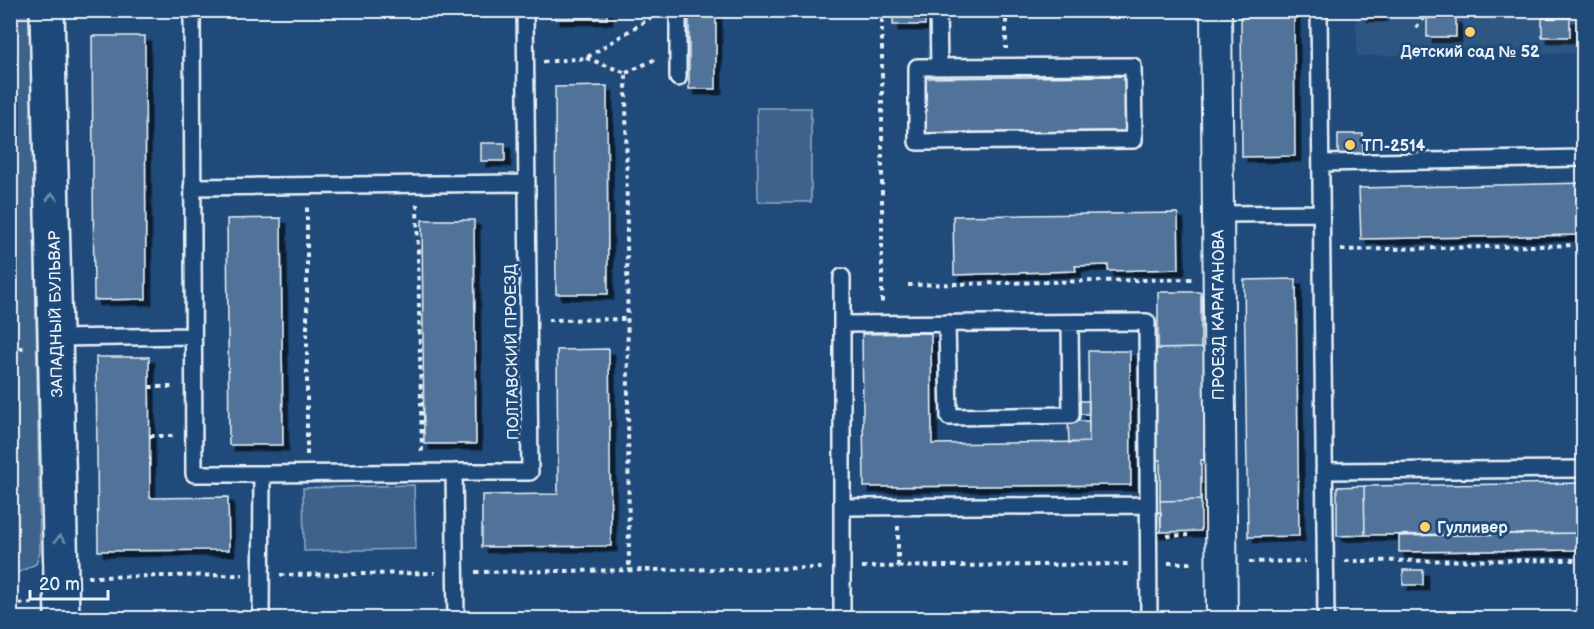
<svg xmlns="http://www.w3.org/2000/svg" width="1594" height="629" viewBox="0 0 1594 629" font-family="'Balsamiq Sans',sans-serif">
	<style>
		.built { fill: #2e5683 }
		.green { fill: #3c628c; stroke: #92aac2; stroke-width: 1.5 }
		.building { fill: #517399; stroke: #e8f1f8; stroke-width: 1.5; filter: url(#shadow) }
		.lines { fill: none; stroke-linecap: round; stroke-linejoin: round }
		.service-casing { stroke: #e8f1f8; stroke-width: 20 }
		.minor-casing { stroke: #e8f1f8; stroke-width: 34 }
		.tertiary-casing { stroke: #e8f1f8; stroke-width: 38 }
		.path { stroke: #e8f1f8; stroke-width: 4; stroke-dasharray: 4.5 4.5; stroke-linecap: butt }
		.service { stroke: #1f4a7a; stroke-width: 15 }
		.minor { stroke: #1f4a7a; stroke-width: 30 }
		.tertiary { stroke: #1f4a7a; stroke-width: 33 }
		.oneway { stroke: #6f8dac }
		.poi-dot { fill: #ffd166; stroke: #1f4a7a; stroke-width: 2 }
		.labels { text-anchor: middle; stroke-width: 6; stroke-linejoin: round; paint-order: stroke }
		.poi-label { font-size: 16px; font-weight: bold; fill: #e8f1f8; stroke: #1f4a7a; text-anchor: start }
		.street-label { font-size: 16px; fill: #e8f1f8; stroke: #1f4a7a }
	</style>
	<defs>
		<filter id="shadow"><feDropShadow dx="5.5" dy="5.5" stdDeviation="0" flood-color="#0009"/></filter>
	</defs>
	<rect width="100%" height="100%" fill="#1f4a7a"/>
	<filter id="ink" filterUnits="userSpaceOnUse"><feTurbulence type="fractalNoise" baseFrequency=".0167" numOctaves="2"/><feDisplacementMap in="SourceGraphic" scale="12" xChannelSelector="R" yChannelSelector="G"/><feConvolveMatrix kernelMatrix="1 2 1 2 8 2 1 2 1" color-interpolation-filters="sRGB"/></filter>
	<g filter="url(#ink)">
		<path class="built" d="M1356,11H1583V53L1357,56Z"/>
		<path class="green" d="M31,10L40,552L36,564L11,576L10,11Z
			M757,108H811V202H758Z
			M414,485L416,549L304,551L303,488Z"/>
		<path class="building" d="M555,10H607V19H555Z
			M689,10H716V89H689Z
			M893,10H926L925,25H893Z
			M1241,10H1294L1295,156L1242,157Z
			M1362,10H1381V16H1362Z
			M1427,18H1456V37H1427Z
			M1542,18H1570V37H1542Z
			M92,36H145L146,299L94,300Z
			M1125,76V131L926,133V78Z
			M607,86L608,294H556L555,87Z
			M1338,134H1363V155H1338Z
			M481,143H505V161H481Z
			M1584,183V235L1361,239L1359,188Z
			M1178,213L1179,269L1108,271V265L1075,266L1076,271L954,275L953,216Z
			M281,218L283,445H229L227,219Z
			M422,220H474L476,444H424Z
			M1296,279L1299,536L1248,537L1244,280Z
			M1158,292H1201V348L1158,349Z
			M931,333L932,444L1089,442L1088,351H1130L1131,485L864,487L862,334Z
			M1201,348H1204V460H1201V500L1160,501V460H1156V349Z
			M609,349L611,546L482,547V495L558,494L557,350Z
			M96,357H149L150,498L228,497L229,550L98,551Z
			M1079,401H1089V414H1080Z
			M1068,421H1089V442L1069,443Z
			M1584,483V533L1365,535L1364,486Z
			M1364,486L1365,535L1337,536V487Z
			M1201,500V531L1161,532L1160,501Z
			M1151,512H1161V532H1152Z
			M1584,533V550L1399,552V536Z
			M1403,570H1423V585H1403Z"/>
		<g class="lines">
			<g class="service-casing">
				<path id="service" d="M192,10L194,474H262L261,618
					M678,10V78
					M938,10L939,67
					M1319,10L1326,618
					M1133,66L1134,140L917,142V67Z
					M1321,163L1584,158
					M192,187L527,183
					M1218,214L1321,213
					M947,323L949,417L1071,415L1070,323
					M843,324L1147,322L1149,618
					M55,338L193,336
					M1324,471L1584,469
					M262,474L454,472
					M843,507L1148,505
					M456,618L454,472H530L525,10
					M842,618V277"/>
			</g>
			<g class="minor-casing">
				<path id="minor" d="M1216,10L1222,618"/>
			</g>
			<g class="tertiary-casing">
				<path id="tertiary" d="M47,10L62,618"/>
			</g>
			<path class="path" d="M882,10V305
				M1006,10V49
				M1551,10V11
				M1416,28L1429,10
				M586,58L626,73L629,570
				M543,62L586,58L658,13
				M626,73L658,58
				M417,204L422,454
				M1341,250L1584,245
				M908,285L1192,279
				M548,320L628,319
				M10,348H28
				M149,387H175
				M150,436H176
				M307,455V205
				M898,526V567
				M1167,536L1188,535
				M1345,561L1584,560
				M1249,562L1305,561
				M1168,563H1194
				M862,567L1131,564
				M475,572L822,568
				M280,575L435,573
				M88,577L243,575
				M10,604L34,603"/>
			<use href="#service" class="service"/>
			<use href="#minor" class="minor"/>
			<use href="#tertiary" class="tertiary"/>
		</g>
		<defs><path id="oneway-chevron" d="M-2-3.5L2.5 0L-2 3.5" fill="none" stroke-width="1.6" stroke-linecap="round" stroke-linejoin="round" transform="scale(1.5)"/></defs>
		<g class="oneway">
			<use href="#oneway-chevron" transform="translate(52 197) rotate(-91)"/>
			<use href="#oneway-chevron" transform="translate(60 539) rotate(-91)"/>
		</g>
	</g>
	<g class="poi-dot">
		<circle cx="1470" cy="32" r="6"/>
		<circle cx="1350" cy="145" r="6"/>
		<circle cx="1425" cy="527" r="6"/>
	</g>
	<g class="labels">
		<g class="poi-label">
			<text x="1470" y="57" text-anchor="middle">Детский сад № 52</text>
			<text x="1362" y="151">ТП-2514</text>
			<text x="1437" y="533">Гулливер</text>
		</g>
		<g class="street-label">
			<text transform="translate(55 314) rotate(-91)" y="6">ЗАПАДНЫЙ БУЛЬВАР</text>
			<text transform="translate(1218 315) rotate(-90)" y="6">ПРОЕЗД КАРАГАНОВА</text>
			<text transform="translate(511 352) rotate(-91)" y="6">ПОЛТАВСКИЙ ПРОЕЗД</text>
		</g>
	</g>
	<rect width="1594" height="629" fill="none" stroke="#1f4a7a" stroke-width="36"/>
	<rect x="18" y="18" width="1558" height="593" fill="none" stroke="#e8f1f8" stroke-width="2" filter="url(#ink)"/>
	<path d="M30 590v9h78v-9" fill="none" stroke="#e8f1f8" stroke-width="3"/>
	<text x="39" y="590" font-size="18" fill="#e8f1f8" stroke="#1f4a7a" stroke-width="4.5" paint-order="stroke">20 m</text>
</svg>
